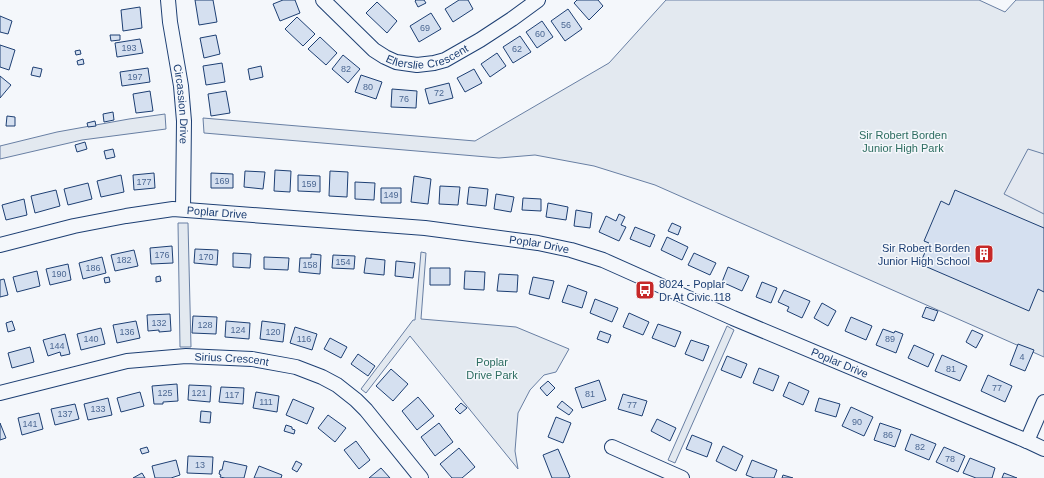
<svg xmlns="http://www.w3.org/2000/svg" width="1044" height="478" viewBox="0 0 1044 478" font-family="Helvetica,sans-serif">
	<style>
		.green { fill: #e3e9f0; stroke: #687fa3 }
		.parking { fill: #e3e8f0; stroke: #687fa3 }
		.building { fill: #d5e0f0; stroke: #1d3f73 }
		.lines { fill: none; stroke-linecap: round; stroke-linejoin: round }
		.minor-casing { stroke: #1d3f73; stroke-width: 16 }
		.minor { stroke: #f4f7fb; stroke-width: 14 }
		.labels { text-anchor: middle; stroke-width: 3; stroke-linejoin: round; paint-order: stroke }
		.number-label { font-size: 9px; fill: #4b6792 }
		.street-label { font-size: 11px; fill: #1d3f73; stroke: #f4f7fb }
		.park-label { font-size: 11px; fill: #2c6c60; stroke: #f4f7fb }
		.poi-label { font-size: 11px; fill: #1d3f73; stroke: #f4f7fb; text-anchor: end }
	</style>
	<rect width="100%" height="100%" fill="#f4f7fb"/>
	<path class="green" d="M666,0H979L1005,12L1016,0H1044V357L655,185L594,166L535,155L499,158L204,133L203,118L475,141L609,63Z
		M165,114L166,129L82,140L0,159V146L57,132L129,119Z
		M178,223H188L191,347H180Z
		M421,252L426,253L421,319L516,327L569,349L556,372L544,375L530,390L518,413L515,451L518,469L410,336L366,393L361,389L413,320H415Z
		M727,326L734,330L675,463L668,460Z"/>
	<path class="parking" d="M1028,149L1044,154V214L1004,194Z"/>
	<path class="building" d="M195,0H213L217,22L199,25Z
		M283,0H295L300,13L280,21L273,4Z
		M416,0H424L426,3L418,7L415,1Z
		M459,0H468L473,9L453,22L445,9Z
		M577,0H598L603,6L589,20L574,3Z
		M377,2L397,21L387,33L366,13Z
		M140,7L142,28L123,31L121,10Z
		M568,9L582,29L565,41L551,21Z
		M431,13L441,29L419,42L410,26Z
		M0,16L12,21L8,34L0,32Z
		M297,17L315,34L303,46L285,29Z
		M542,21L553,37L537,48L526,32Z
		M110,35H120V40L111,41Z
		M216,35L220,54L204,58L200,38Z
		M520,36L531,52L513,63L503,47Z
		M320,37L337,53L326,65L308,49Z
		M140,39L143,53L117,57L115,43Z
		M0,45L15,50L9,70L0,67Z
		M80,50L81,54L76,55L75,51Z
		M497,53L506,66L490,77L481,64Z
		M343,55L360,69L348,83L332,69Z
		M83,59L84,64L78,65L77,61Z
		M222,63L225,82L206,85L203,66Z
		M261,66L263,77L250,80L248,69Z
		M33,67L42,69L40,77L31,75Z
		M148,68L150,82L122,86L120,72Z
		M474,69L482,83L465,92L457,78Z
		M361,75L382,82L376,99L355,92Z
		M0,76L11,85L0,98Z
		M449,83L453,98L429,104L425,89Z
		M392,89L417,91L416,108L391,107Z
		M150,91L153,111L136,113L133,94Z
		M226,91L230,113L211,116L208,94Z
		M113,112L114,120L104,122L103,114Z
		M7,116L15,117V126H6Z
		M95,121L96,126L88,127L87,123Z
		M85,142L87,149L77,152L75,145Z
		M113,149L115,157L106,159L104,151Z
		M275,170L291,171L290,192L274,191Z
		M245,171L265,172L263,189L244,187Z
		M330,171L348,172L347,197L329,196Z
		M154,173L155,188L134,190L133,175Z
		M211,173L233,174V188H211Z
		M121,175L124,192L101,197L97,181Z
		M298,175L320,176V192L298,191Z
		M414,176L431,179L428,204L411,202Z
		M355,182L375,183L374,200L355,199Z
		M88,183L92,199L68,205L64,189Z
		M440,186L460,187L458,205L439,204Z
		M469,187L488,189L486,206L467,204Z
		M381,188H401V203H381Z
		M56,190L60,206L35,213L31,196Z
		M955,190L1044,228V292L1038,289L1029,311L920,264L929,243L924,241L941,201L949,205Z
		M496,194L514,197L511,212L494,209Z
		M523,198L541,199V211L522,210Z
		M24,199L27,215L6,220L2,205Z
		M548,203L568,207L566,220L546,217Z
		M576,210L592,213L590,228L574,226Z
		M619,214L625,217L621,225L626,227L619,241L599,232L606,216L616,221Z
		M672,223L681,227L678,235L668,231Z
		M635,227L655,235L650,247L630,239Z
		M667,237L688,247L682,260L661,250Z
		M172,246L173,263L151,264L150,248Z
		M195,249L218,250L217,265L194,263Z
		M134,250L138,266L115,271L111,255Z
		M233,253L251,254L250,268L233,267Z
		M694,253L716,263L710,275L688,265Z
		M311,254L321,255L320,274L299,272L300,258H311Z
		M333,255L355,256L354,269L332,268Z
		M102,257L106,273L83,279L79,263Z
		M264,257L289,258L288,270L264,269Z
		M366,258L385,260L384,275L364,273Z
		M396,261L415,263L413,278L395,276Z
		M68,264L71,280L50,285L46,269Z
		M728,267L749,276L742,291L722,282Z
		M430,268H450V285H430Z
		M37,271L40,286L17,292L13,277Z
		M465,271L485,272L484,290L464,289Z
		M499,274L518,275L517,292L497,291Z
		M160,276L161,281L156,282V277Z
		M109,277L110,282L105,283L104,278Z
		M533,277L554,281L549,299L529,294Z
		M4,279L8,295L0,297V280Z
		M762,282L777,288L771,303L756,297Z
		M568,285L587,292L582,308L562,302Z
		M784,290L810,301L802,318L787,311L789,307L778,302Z
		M595,299L618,308L612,322L590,313Z
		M822,303L836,311L828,326L814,318Z
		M926,307L938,311L934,321L922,317Z
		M629,313L649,322L643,335L623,327Z
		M170,314L171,331L159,332V330L148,331L147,315Z
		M193,316L217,317L216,334L192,333Z
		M851,317L872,326L866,340L845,331Z
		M12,321L15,330L8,332L6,323Z
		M136,321L140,338L117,343L113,325Z
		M226,321L250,323L249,339L225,337Z
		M262,321L285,324L283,342L260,339Z
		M658,324L681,332L675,347L652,338Z
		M295,327L317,334L312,350L290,343Z
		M101,328L105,344L81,350L77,334Z
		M883,329L894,333L895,331L903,334L896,353L876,345Z
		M972,330L983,335L976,348L966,342Z
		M600,331L611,335L608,343L597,339Z
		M65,334L70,354L61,356L60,352L48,356L43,340Z
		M330,338L347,347L341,358L324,349Z
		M691,340L709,346L703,361L685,354Z
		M1018,344L1034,350L1025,371L1010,365Z
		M914,345L934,354L928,367L908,358Z
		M30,347L34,362L12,368L8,353Z
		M358,354L375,366L368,376L351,364Z
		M942,355L967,366L960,381L935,371Z
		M727,356L747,364L741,378L721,370Z
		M759,368L779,376L773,391L753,383Z
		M391,369L408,384L393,401L376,386Z
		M988,375L1012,386L1005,402L981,391Z
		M599,380L606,400L582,408L575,388Z
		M548,381L555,388L547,396L540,388Z
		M789,382L809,391L803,405L783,396Z
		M177,384L178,401L163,402V404H154L152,386Z
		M189,385L211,386L210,402L188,400Z
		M221,387L244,388L243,404L219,402Z
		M140,392L144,406L121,412L117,398Z
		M256,392L279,396L277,412L253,408Z
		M623,394L647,401L642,416L618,409Z
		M418,397L434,416L417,430L402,411Z
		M108,398L112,415L88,420L84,404Z
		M819,398L840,404L836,417L815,411Z
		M293,399L314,408L307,424L286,415Z
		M562,401L573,410L569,415L557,407Z
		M461,403L467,408L460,414L455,409Z
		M75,404L79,419L55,425L51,409Z
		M851,407L873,417L864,436L842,426Z
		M201,411L211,412L210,423L200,422Z
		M39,413L43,429L22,435L18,418Z
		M328,415L346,428L335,442L318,428Z
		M556,417L571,423L563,443L548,437Z
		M657,419L676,428L670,441L651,431Z
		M0,423L6,438L0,440Z
		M439,423L453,442L435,456L421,437Z
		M880,423L901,430L895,447L874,440Z
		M286,425L292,427V429L295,430L294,434L284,431Z
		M911,434L936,444L929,460L905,450Z
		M692,435L712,443L707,457L686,449Z
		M356,441L370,460L359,469L344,450Z
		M723,446L743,456L736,471L716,461Z
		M147,447L149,452L142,454L140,449Z
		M944,447L965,456L958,472L936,462Z
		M459,448L475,467L462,478H452L440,464Z
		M558,449L570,477L568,478H552L543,455Z
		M188,456L213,457L212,474L187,473Z
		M970,458L995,468L992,478H976L963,473Z
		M176,460L180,475L171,478H155L152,466Z
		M752,460L777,470L774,478H754L746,475Z
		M224,461L247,466L244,478H225L220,477L221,475L219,474L220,470H222Z
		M296,461L302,464L297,472L292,469Z
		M259,466L282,475L281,478H254Z
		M381,468L390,478H369Z
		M142,473L145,478H133Z
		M1004,473L1017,478H1002Z
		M783,475L793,478H782Z"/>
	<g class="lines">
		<g class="minor-casing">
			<g id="minor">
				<path id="s1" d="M168,0L170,22L181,86L184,121L183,209"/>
				<path id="s2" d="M323,0L374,50L385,57L396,62L417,65L434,63L445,60L480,40L512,19L538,0"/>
				<path id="s3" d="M0,245L74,226L126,216L173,209L425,228L538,243L571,250L603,260L733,318L1027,441L1044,449"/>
				<path id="s4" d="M0,393L127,361L186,356L252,359L296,367L322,377L337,385L356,400L366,410L421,478"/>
				<path d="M1027,441L1044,402"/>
				<path d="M612,447L682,478"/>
			</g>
		</g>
		<use href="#minor" class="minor"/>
	</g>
	<defs>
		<g id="building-square" transform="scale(1)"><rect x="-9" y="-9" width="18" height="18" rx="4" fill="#c62828" stroke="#f4f7fb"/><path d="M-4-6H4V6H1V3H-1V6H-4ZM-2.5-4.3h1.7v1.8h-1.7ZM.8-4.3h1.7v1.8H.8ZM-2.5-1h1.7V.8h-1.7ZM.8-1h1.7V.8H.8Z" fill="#fff"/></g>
		<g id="bus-square" transform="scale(1)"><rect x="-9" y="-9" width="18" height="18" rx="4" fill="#c62828" stroke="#f4f7fb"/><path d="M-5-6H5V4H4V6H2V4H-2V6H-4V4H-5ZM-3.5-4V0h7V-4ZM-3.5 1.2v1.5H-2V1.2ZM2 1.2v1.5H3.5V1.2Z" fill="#fff"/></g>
	</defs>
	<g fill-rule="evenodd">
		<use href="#building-square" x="984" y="254"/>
		<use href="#bus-square" x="645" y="290"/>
	</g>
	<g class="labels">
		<g class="number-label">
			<text x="566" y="28">56</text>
			<text x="425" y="31">69</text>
			<text x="540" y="37">60</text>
			<text x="129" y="51">193</text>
			<text x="517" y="52">62</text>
			<text x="346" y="72">82</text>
			<text x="135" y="80">197</text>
			<text x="368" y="90">80</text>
			<text x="439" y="96">72</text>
			<text x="404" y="102">76</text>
			<text x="222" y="184">169</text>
			<text x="144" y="185">177</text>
			<text x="309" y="187">159</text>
			<text x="391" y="198">149</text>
			<text x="162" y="258">176</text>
			<text x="206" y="260">170</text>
			<text x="124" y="263">182</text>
			<text x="343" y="265">154</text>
			<text x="310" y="268">158</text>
			<text x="93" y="271">186</text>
			<text x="59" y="277">190</text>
			<text x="159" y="326">132</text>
			<text x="205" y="328">128</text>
			<text x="238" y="333">124</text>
			<text x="127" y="335">136</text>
			<text x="273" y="335">120</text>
			<text x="91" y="342">140</text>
			<text x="304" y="342">116</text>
			<text x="890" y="342">89</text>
			<text x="57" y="349">144</text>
			<text x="1022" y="360">4</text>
			<text x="951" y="372">81</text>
			<text x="997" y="391">77</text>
			<text x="165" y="396">125</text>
			<text x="199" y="396">121</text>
			<text x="590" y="397">81</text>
			<text x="232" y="398">117</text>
			<text x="266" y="405">111</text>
			<text x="632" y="408">77</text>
			<text x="98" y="412">133</text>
			<text x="65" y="417">137</text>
			<text x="857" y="425">90</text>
			<text x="30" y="427">141</text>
			<text x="888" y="438">86</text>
			<text x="920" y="450">82</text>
			<text x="950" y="462">78</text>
			<text x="200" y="468">13</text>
		</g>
		<g class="street-label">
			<text dy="4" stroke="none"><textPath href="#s2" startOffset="129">Ellerslie Crescent</textPath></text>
			<text dy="4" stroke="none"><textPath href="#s1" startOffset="105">Circassion Drive</textPath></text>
			<text dy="4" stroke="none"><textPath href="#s3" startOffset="221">Poplar Drive</textPath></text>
			<text dy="4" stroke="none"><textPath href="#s3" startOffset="545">Poplar Drive</textPath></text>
			<text dy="4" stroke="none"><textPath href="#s4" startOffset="236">Sirius Crescent</textPath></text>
			<text dy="4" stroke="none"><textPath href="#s3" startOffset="869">Poplar Drive</textPath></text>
		</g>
		<g class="park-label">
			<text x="903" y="139">Sir Robert Borden<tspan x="903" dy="13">Junior High Park</tspan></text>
			<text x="492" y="366">Poplar<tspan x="492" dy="13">Drive Park</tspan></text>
		</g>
		<g class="poi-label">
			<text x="970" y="252">Sir Robert Borden<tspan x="970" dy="13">Junior High School</tspan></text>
			<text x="659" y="288" text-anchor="start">8024 - Poplar<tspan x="659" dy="13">Dr At Civic 118</tspan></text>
		</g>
	</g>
</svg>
